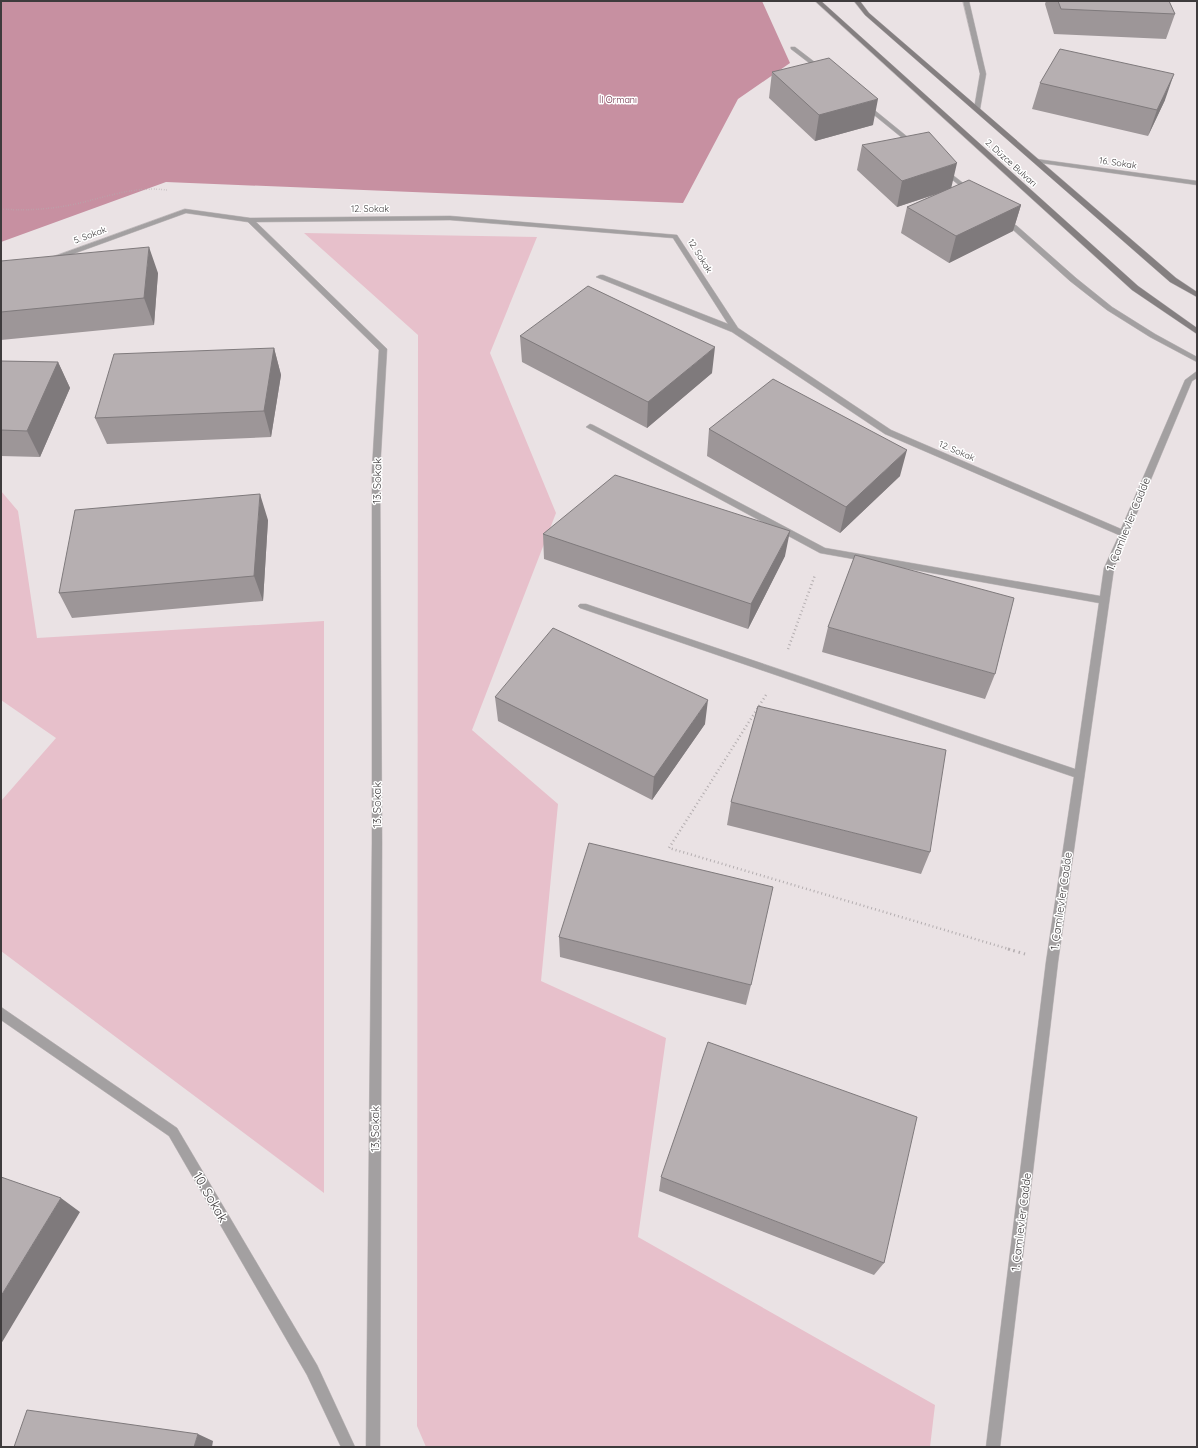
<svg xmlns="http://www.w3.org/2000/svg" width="1198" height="1448" viewBox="0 0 1198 1448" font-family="Quicksand,sans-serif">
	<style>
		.green { fill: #e7c0cb }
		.forest { fill: #c790a1 }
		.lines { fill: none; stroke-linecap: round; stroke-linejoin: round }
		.street-casing { stroke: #c4bdbf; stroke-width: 1 }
		.secondary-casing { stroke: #c4bdbf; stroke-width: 1 }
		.path-far2 { stroke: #b3adaf; stroke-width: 1.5; stroke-dasharray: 0.5 2; stroke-linecap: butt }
		.path-far1 { stroke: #b3adaf; stroke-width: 2.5; stroke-dasharray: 1 3; stroke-linecap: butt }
		.path { stroke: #b3adaf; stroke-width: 3; stroke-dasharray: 1.5 4; stroke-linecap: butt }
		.street { fill: #a3a0a1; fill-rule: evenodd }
		.secondary { fill: #847f80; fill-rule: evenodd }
		.wall { fill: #9d9698 }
		.shaded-wall { fill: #7f7a7c }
		.building { fill: #b6afb1; stroke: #7f7a7c }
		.labels { text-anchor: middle; stroke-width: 3; stroke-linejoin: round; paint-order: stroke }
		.far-park-label { font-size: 9px; fill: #69253f; stroke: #fff }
		.far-street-label { font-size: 9px; fill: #3e3b3c; stroke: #fff }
		.street-label { font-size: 11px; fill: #3e3b3c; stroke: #fff }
		.near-street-label { font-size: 13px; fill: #3e3b3c; stroke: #fff }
	</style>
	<rect width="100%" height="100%" fill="#eae2e4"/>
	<path class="green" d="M304,233L537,237L490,353L556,513L472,730L558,804L541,981L666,1038L638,1237L935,1405L930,1447H426L417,1426L418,335Z
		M1,491L18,511L37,638L324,621V1193L1,951V801L56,738L1,700Z"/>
	<path class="forest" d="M1,1H762L790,63L738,99L683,203L166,182L1,242Z"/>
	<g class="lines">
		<g class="street-casing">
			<path id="street" d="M963,1H969L986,74L980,109L977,111L974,109L980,74Z
				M791,47H795L825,70V72H821L791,49Z
				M863,104H867L915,143V145H911L863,106Z
				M1036,159L1197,181V185L1034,162L1033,161Z
				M941,169H945L972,190V192H968L941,171Z
				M185,209L250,218L450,216L677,235L738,328L891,430L1121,529L1185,380L1197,371V378L1192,381L1114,568L1058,962L1000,1447H986L1046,962L1074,777L580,608L578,606L580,604H586L1075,769L1099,603L820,553L586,427L590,424L593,425L825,548L1100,596L1104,568L1119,535L885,434L732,332L596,277L600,275H603L728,324L673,238L450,220L256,222L387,349L380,470L382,843L380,1447H366L372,843V470L379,350L248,222L186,213L51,262H48L44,260Z
				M1004,217L1017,226L1076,278L1112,307L1155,334L1197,357V362L1150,337L1107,310L1070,281L1002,220V218Z
				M1,1007L177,1128L317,1365L355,1447H341L307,1375L169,1136L1,1020Z"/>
		</g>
		<g class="secondary-casing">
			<path id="secondary" d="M815,1H821L1138,286L1197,328V334L1132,290Z
				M854,1H860L869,13L1176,278L1197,292V297L1170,282L865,15Z"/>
		</g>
		<path class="path-far2" d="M1,209C28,211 54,209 80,203C109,196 136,186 167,190"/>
		<path class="path-far1" d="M788,649L815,575
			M766,695L669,848L1012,950"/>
		<path class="path" d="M1008,949L1025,954"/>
		<use href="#street" class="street"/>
		<use href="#secondary" class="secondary"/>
	</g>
	<path class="wall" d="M1046,1H1169L1175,14L1166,39L1054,34L1045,4Z
		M772,72L873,125L815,141L769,98Z
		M1040,83L1165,100L1148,136L1032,109Z
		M862,145L951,188L1021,205L1013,231L949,263L901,233L907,207L937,194L897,207L857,170Z
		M1,261L158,273L154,325L1,340Z
		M520,336L712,373L647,428L522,362Z
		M274,348L281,375L271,437L107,444L95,418Z
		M1,361L58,362L70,388L40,457L1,456Z
		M709,429L900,476L840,533L707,456Z
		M268,520L263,601L72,618L59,593Z
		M543,534L785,556L748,629L544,559Z
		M828,627L995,674L985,699L822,652Z
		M495,697L705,724L652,800L498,721Z
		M731,802L930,852L921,874L727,825Z
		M559,937L751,985L746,1005L560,957Z
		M661,1177L884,1263L874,1275L659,1191Z"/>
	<path class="shaded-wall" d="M1174,74L1165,100L1148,136L1157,110Z
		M878,99L873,125L815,141L819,115Z
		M957,163L951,189L897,207L902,181Z
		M1021,205L1013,231L949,263L956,236Z
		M149,247L158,273L154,325L144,298Z
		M715,347L712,373L647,428L648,402Z
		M274,348L281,375L271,437L264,411Z
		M58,362L70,388L40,457L27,431Z
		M907,450L900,476L840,533L846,507Z
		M260,494L268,520L263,601L254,576Z
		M790,531L785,556L748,629L751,604Z
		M708,700L705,724L652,800L654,777Z
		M61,1198L80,1212L1,1344V1296Z
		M198,1434L213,1441L212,1447H194Z"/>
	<path class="building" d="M1058,1H1169L1175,14L1061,9Z
		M1060,49L1174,74L1157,110L1040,83Z
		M829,58L878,99L819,115L772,72Z
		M929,132L957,163L902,181L862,145Z
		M969,180L1021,205L956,236L907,207Z
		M149,247L144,298L1,312V261Z
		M588,286L715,347L648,402L520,336Z
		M274,348L264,411L95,418L114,354Z
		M1,361L58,362L27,431L1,430Z
		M773,379L907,450L846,507L709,429Z
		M615,475L790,531L751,604L543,534Z
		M260,494L254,576L59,593L75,510Z
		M855,555L1014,598L995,674L828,627Z
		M553,628L708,700L654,777L495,697Z
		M758,706L946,750L930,852L731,802Z
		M589,843L773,887L751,985L559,937Z
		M708,1042L917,1117L884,1263L661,1177Z
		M1,1177L61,1198L1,1296Z
		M27,1410L198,1434L194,1447H14Z"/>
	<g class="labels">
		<g class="far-park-label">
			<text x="618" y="103">İl Ormanı</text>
		</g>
		<g class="far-street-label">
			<text transform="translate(1011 163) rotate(42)" y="3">2. Düzce Bulvarı</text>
			<text transform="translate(1118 163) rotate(8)" y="3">16. Sokak</text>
			<text x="370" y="212">12. Sokak</text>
			<text transform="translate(90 235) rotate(-20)" y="3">5. Sokak</text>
			<text transform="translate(700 256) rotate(58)" y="3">12. Sokak</text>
			<text transform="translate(957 451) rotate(23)" y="3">12. Sokak</text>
		</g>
		<g class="street-label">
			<text transform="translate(377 481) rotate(-89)" y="4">13. Sokak</text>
			<text transform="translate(1128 524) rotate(-68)" y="4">1. Çamlıevler Cadde</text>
			<text transform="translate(377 805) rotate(-90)" y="4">13. Sokak</text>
			<text transform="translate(1061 901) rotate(-82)" y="4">1. Çamlıevler Cadde</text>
			<text transform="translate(375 1129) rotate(-90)" y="4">13. Sokak</text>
			<text transform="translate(1021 1222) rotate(-83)" y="4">1. Çamlıevler Cadde</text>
		</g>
		<g class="near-street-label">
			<text transform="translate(211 1197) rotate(60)" y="5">10. Sokak</text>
		</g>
	</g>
	<rect width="1198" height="1448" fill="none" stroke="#3e3b3c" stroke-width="4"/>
</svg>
